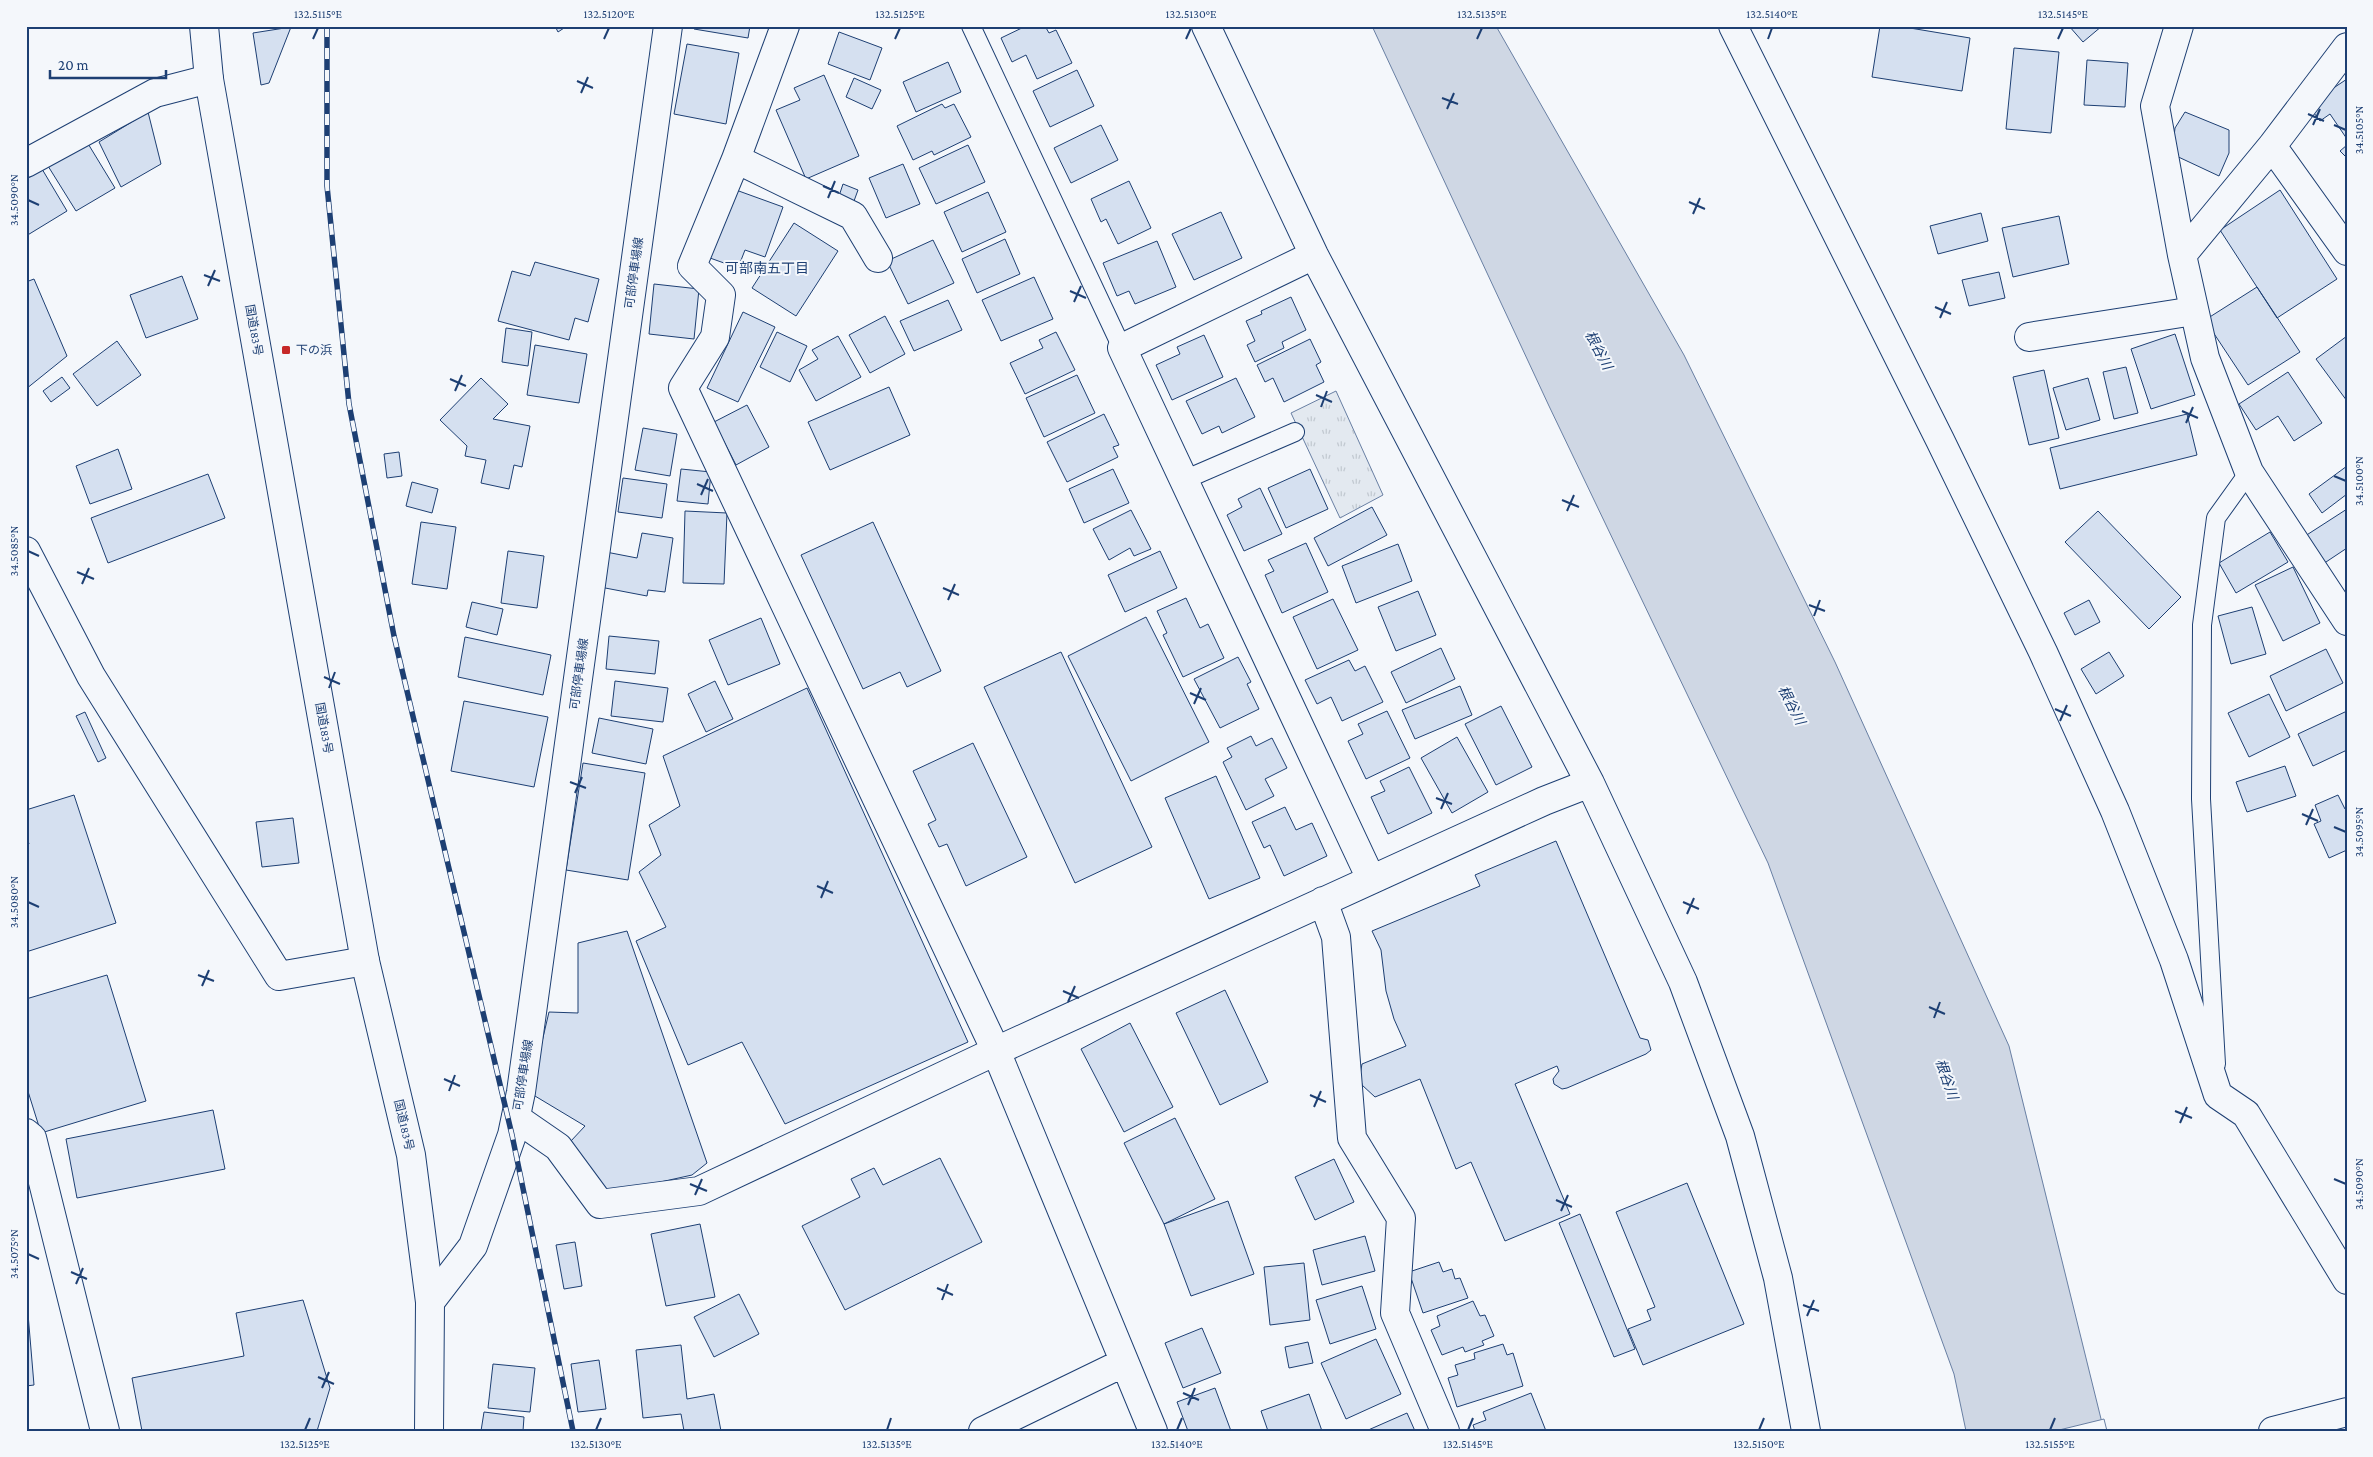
<svg xmlns="http://www.w3.org/2000/svg" width="2373" height="1457" viewBox="0 0 2373 1457" font-family="'Crimson Pro','Noto Sans JP',serif">
	<style>
		.park { fill: url(#park-tufts); stroke: #687fa3 }
		.water { fill: #cfd7e4; stroke: #687fa3 }
		.pier { fill: #f4f7fb; stroke: #687fa3 }
		.building { fill: #d5e0f0; stroke: #1d3f73 }
		.lines { fill: none; stroke-linecap: round; stroke-linejoin: round }
		.service-casing { stroke: #1d3f73; stroke-width: 20 }
		.minor-casing { stroke: #1d3f73; stroke-width: 30 }
		.tertiary-casing { stroke: #1d3f73; stroke-width: 30 }
		.secondary-casing { stroke: #1d3f73; stroke-width: 30 }
		.trunk-casing { stroke: #1d3f73; stroke-width: 30 }
		.service { stroke: #f4f7fb; stroke-width: 18 }
		.minor { stroke: #f4f7fb; stroke-width: 28 }
		.tertiary { stroke: #f4f7fb; stroke-width: 28 }
		.secondary { stroke: #f4f7fb; stroke-width: 28 }
		.trunk { stroke: #f4f7fb; stroke-width: 28 }
		.rail-casing { stroke: #1d3f73; stroke-width: 5.5 }
		.rail { stroke: #f4f7fb; stroke-width: 4; stroke-dasharray: 11; stroke-linecap: butt }
		.ticks { fill: none; stroke: #1d3f73; stroke-width: 2 }
		.poi-dot { fill: #c62828; stroke: #f4f7fb; stroke-width: 2 }
		.labels { text-anchor: middle; stroke-width: 4; stroke-linejoin: round; paint-order: stroke }
		.street-label { font-size: 12px; fill: #1d3f73; stroke: #f4f7fb }
		.poi-label { font-size: 12px; fill: #1d3f73; stroke: #f4f7fb; text-anchor: start }
		.neighbourhood-label { font-size: 14px; fill: #1d3f73; stroke: #f4f7fb }
		.water-label { font-size: 14px; font-style: italic; fill: #1d3f73; stroke: #f4f7fb }
		.neatline { fill: none; stroke: #1d3f73; stroke-width: 2 }
		.ticks-label { font-size: 12px; text-anchor: middle; fill: #1d3f73 }
	</style>
	<defs>
		<pattern id="park-tufts" width="24" height="20" patternUnits="userSpaceOnUse" patternTransform="scale(1.25)"><rect width="24" height="20" fill="#e3e9f0"/><path d="M3 7l-1-3M5 7V3M7 7l1-3M15 17l-1-3M17 17v-4M19 17l1-3" fill="none" stroke="#c2c9d1"/></pattern>
	</defs>
	<rect width="100%" height="100%" fill="#f4f7fb"/>
	<path class="park" d="M1336,391L1383,495L1340,518L1291,413Z"/>
	<path class="water" d="M1372,26H1496L1684,355L1835,662L2009,1046L2104,1431H1966L1954,1374L1768,863L1549,406Z"/>
	<path class="pier" d="M2104,1419L2107,1431H2055Z"/>
	<path class="building" d="M555,26H567L558,32Z
		M694,26H750L748,38L694,29Z
		M1026,26H1045L1049,33L1056,30L1072,63L1037,79L1026,55L1012,62L1001,38Z
		M1880,26H1898L1970,38L1962,91L1872,77Z
		M2069,26H2102L2083,42Z
		M291,27L269,83L261,85L253,33Z
		M839,32L882,48L870,80L828,64Z
		M687,44L739,53L726,124L674,114Z
		M2014,48L2059,52L2051,133L2006,129Z
		M2087,60L2128,63L2125,107L2084,105Z
		M948,62L961,92L916,112L903,82Z
		M1077,70L1094,106L1050,127L1033,91Z
		M824,75L859,156L806,179L776,110L800,100L794,88Z
		M854,78L881,90L872,109L846,97Z
		M2347,79V139L2330,114L2320,121L2308,105Z
		M942,104L945,108L954,104L971,137L934,155L932,151L913,160L897,126Z
		M148,112L161,164L121,187L99,142Z
		M2185,112L2229,130V153L2219,176L2172,154L2175,128Z
		M1101,125L1118,160L1071,183L1054,148Z
		M87,142L115,188L76,211L48,166Z
		M968,145L985,182L936,204L919,168Z
		M2347,145V158L2340,151Z
		M903,164L920,204L886,218L869,178Z
		M42,169L67,211L26,236V179Z
		M1129,181L1151,228L1118,244L1106,219L1101,222L1091,199Z
		M843,184L858,190L854,201L839,196Z
		M736,190L783,207L765,257L745,250L738,268L710,258Z
		M2280,190L2337,279L2277,318L2220,230Z
		M988,192L1006,232L962,252L944,212Z
		M1221,212L1242,258L1194,280L1172,234Z
		M1981,213L1988,241L1938,254L1930,226Z
		M2059,216L2069,264L2013,277L2002,228Z
		M794,223L838,251L796,316L752,288Z
		M1005,239L1020,274L977,293L962,259Z
		M933,240L954,283L908,304L887,261Z
		M1157,241L1176,287L1135,304L1129,291L1117,296L1103,263Z
		M535,262L599,279L588,322L575,318L569,340L498,321L512,271L530,276Z
		M1999,272L2005,298L1969,306L1962,280Z
		M182,276L198,319L146,338L130,295Z
		M1034,277L1053,319L1001,341L982,300Z
		M34,279L67,356L26,389V282Z
		M654,284L699,289L694,339L649,334Z
		M2257,287L2300,352L2248,385L2205,320Z
		M1291,297L1306,330L1282,342L1284,348L1255,362L1247,345L1255,341L1246,321L1262,314L1261,311Z
		M948,300L962,330L914,351L900,321Z
		M743,312L775,327L738,402L707,388Z
		M885,316L905,354L870,373L849,335Z
		M506,328L532,332L528,366L502,362Z
		M777,332L807,346L790,382L760,367Z
		M1056,332L1075,370L1025,394L1010,363L1043,348L1039,340Z
		M2175,334L2195,395L2151,409L2131,349Z
		M1204,335L1223,377L1172,400L1156,365L1180,354L1177,347Z
		M838,336L861,377L816,401L799,370L818,359L812,350Z
		M2347,336V401L2316,359Z
		M1310,339L1321,362L1316,365L1324,382L1284,402L1273,378L1265,382L1257,365Z
		M117,341L141,375L97,406L73,374Z
		M535,345L587,354L579,403L527,395Z
		M2126,367L2138,413L2114,419L2103,372Z
		M2044,370L2059,438L2029,445L2013,377Z
		M2288,372L2322,423L2294,441L2278,416L2256,430L2239,404Z
		M1077,375L1095,413L1044,437L1026,398Z
		M62,377L70,388L51,402L43,391Z
		M481,378L508,404L493,419L530,426L522,467L514,465L509,489L481,483L486,460L465,456L467,446L440,420Z
		M1236,378L1255,417L1222,433L1219,426L1202,434L1186,401Z
		M2088,378L2100,420L2066,430L2053,388Z
		M889,387L910,435L830,470L808,422Z
		M747,405L769,447L736,465L714,422Z
		M1104,414L1119,445L1113,447L1118,457L1067,482L1047,442Z
		M2187,414L2197,455L2060,489L2050,448Z
		M643,428L677,434L670,476L635,470Z
		M118,449L132,489L90,504L76,466Z
		M399,452L402,476L387,478L384,454Z
		M2347,466V494L2322,513L2309,494Z
		M681,469L711,472L708,504L677,501Z
		M1113,469L1129,503L1084,523L1069,489Z
		M1310,469L1328,509L1286,528L1268,488Z
		M208,474L225,518L108,563L91,518Z
		M623,478L667,484L662,518L618,512Z
		M412,482L438,489L432,513L406,506Z
		M1260,488L1282,534L1244,551L1227,515L1242,507L1238,499Z
		M1372,507L1387,535L1328,566L1314,538Z
		M2347,509V548L2320,566L2302,538Z
		M1131,510L1151,549L1134,556L1130,548L1109,560L1093,529Z
		M685,511L727,513L724,584L683,583Z
		M2098,511L2181,597L2149,629L2065,542Z
		M421,522L456,527L447,589L412,584Z
		M873,522L941,671L907,687L900,672L863,689L801,555Z
		M2270,532L2288,562L2236,593L2219,563Z
		M642,533L673,538L665,592L648,590L647,596L600,587L606,552L637,558Z
		M1306,543L1328,592L1282,613L1265,575L1274,571L1268,560Z
		M1398,544L1412,581L1356,603L1342,566Z
		M508,551L544,556L537,608L501,603Z
		M1160,551L1177,588L1125,612L1108,575Z
		M2293,567L2320,623L2283,641L2255,585Z
		M1418,591L1436,635L1396,651L1378,607Z
		M1186,598L1200,628L1208,624L1224,658L1183,677L1163,635L1167,633L1157,611Z
		M1333,599L1358,650L1317,669L1293,617Z
		M2089,600L2100,622L2075,635L2064,613Z
		M472,602L503,609L497,635L466,627Z
		M2252,607L2266,654L2231,664L2218,616Z
		M1146,617L1209,742L1131,781L1068,656Z
		M761,618L780,664L728,685L709,640Z
		M609,636L659,641L655,674L606,669Z
		M465,637L551,655L543,695L458,677Z
		M1441,648L1455,679L1406,703L1391,672Z
		M2326,649L2343,683L2286,711L2270,676Z
		M1061,652L1152,847L1075,883L984,687Z
		M2109,652L2124,676L2096,694L2081,669Z
		M1238,657L1251,682L1247,684L1259,709L1220,728L1194,679Z
		M1349,660L1355,671L1365,666L1383,702L1342,721L1331,697L1317,704L1305,680Z
		M615,681L668,688L663,722L611,716Z
		M715,681L733,719L706,732L688,694Z
		M1460,686L1472,715L1415,739L1402,710Z
		M807,688L968,1042L785,1124L742,1042L688,1065L636,941L666,927L639,872L661,855L649,825L680,806L663,756Z
		M2269,694L2290,737L2249,757L2228,713Z
		M464,701L548,717L534,787L451,771Z
		M1501,706L1532,767L1496,785L1465,724Z
		M1387,711L1410,758L1366,779L1348,741L1363,734L1358,724Z
		M2347,711V750L2313,766L2298,734Z
		M85,712L106,758L98,762L76,716Z
		M599,718L653,729L646,764L592,753Z
		M1251,736L1256,746L1272,738L1287,768L1265,779L1274,796L1246,810L1223,762L1232,757L1227,748Z
		M1457,737L1488,792L1452,813L1421,758Z
		M973,743L1027,857L966,886L947,844L939,847L928,824L936,820L913,771Z
		M583,763L645,773L628,880L566,870Z
		M2285,766L2296,796L2247,812L2236,782Z
		M1409,767L1432,813L1388,834L1371,797L1385,791L1380,781Z
		M1216,776L1260,878L1209,899L1165,798Z
		M74,795L116,923L26,952V845L29,844L26,834V810Z
		M2338,795L2345,809L2347,808V850L2329,858L2314,824L2321,821L2315,805Z
		M1285,807L1296,830L1312,823L1327,856L1284,876L1270,845L1264,848L1252,822Z
		M293,818L299,863L262,867L256,822Z
		M1556,841L1640,1038L1648,1040L1651,1050L1646,1054L1567,1088L1562,1089L1554,1084L1553,1079L1559,1071L1557,1066L1515,1084L1570,1214L1505,1241L1471,1162L1456,1169L1420,1079L1375,1097L1362,1085L1360,1075L1362,1064L1406,1046L1394,1019L1386,991L1381,950L1372,931L1480,886L1475,875Z
		M627,931L707,1163L692,1175L602,1195L570,1142L585,1126L530,1093L549,1012L578,1013V943Z
		M107,975L146,1101L41,1133L26,1085V999Z
		M1225,990L1268,1082L1220,1105L1176,1013Z
		M1130,1023L1173,1107L1124,1132L1081,1049Z
		M213,1110L225,1169L77,1198L66,1139Z
		M1175,1118L1215,1199L1164,1224L1124,1143Z
		M940,1158L982,1242L845,1310L802,1226L860,1197L851,1179L874,1168L883,1185Z
		M1334,1159L1354,1202L1315,1220L1295,1177Z
		M1687,1183L1744,1324L1643,1365L1628,1329L1651,1320L1647,1310L1655,1307L1616,1212Z
		M1228,1201L1254,1274L1191,1296L1164,1224Z
		M1580,1214L1635,1349L1614,1357L1559,1223Z
		M700,1224L715,1297L666,1306L651,1234Z
		M1365,1236L1375,1271L1322,1285L1313,1250Z
		M575,1242L582,1286L564,1289L556,1245Z
		M1439,1262L1443,1272L1452,1269L1455,1279L1460,1278L1468,1298L1423,1313L1409,1272Z
		M1304,1263L1310,1320L1270,1325L1264,1267Z
		M1362,1286L1376,1329L1330,1344L1316,1300Z
		M26,1290L34,1385L26,1386Z
		M739,1294L759,1334L714,1357L694,1317Z
		M303,1300L330,1388L317,1431H142L132,1378L244,1356L236,1313Z
		M1473,1301L1480,1316L1485,1315L1494,1336L1482,1341L1484,1345L1465,1352L1463,1347L1442,1355L1431,1330L1440,1326L1437,1316Z
		M1202,1328L1221,1373L1183,1388L1165,1343Z
		M1376,1339L1401,1394L1346,1419L1321,1363Z
		M1308,1342L1313,1363L1289,1368L1285,1347Z
		M1503,1344L1507,1355L1513,1353L1523,1386L1457,1407L1448,1378L1458,1375L1455,1365L1475,1359L1474,1353Z
		M681,1345L687,1399L714,1394L721,1431H684L681,1414L643,1418L636,1350Z
		M599,1360L606,1409L578,1412L571,1364Z
		M493,1364L535,1368L530,1412L488,1408Z
		M1215,1388L1231,1431H1188L1177,1402Z
		M1531,1393L1546,1431H1475L1473,1425L1486,1420L1483,1412Z
		M1309,1394L1322,1431H1268L1261,1411Z
		M484,1412L524,1417L523,1431H481Z
		M1407,1413L1415,1431H1366Z"/>
	<g class="lines">
		<g class="service-casing">
			<path id="service" d="M971,26L1122,348
				M1184,480L1295,432
				M2216,1064L2201,799L2202,625L2216,518L2249,472"/>
		</g>
		<g class="minor-casing">
			<path id="minor" d="M785,26L736,159L692,266L721,295L715,337L683,388L996,1051L1153,1431
				M1206,26L1314,255L1590,783L1683,982L1740,1136L1778,1278L1806,1431
				M1733,26L1940,440L2043,652L2115,811L2174,960L2218,1095L2246,1114L2347,1280
				M2179,26L2155,106L2182,255L2205,358L2249,472L2347,621
				M2272,146L2347,251
				M736,159L853,216L878,258
				M26,163L155,93L209,79
				M1314,255L1122,348L1371,879
				M2182,255L2272,146L2347,47
				M2029,337L2194,311
				M26,551L91,676L279,976L365,961
				M1323,901L1336,937L1352,1138L1401,1218L1395,1313L1445,1431
				M516,1118L558,1147L600,1204L699,1191L996,1051L1544,801L1590,783
				M26,1133L32,1138L105,1431
				M983,1431L1123,1363"/>
		</g>
		<g class="tertiary-casing">
			<path id="tertiary" d="M2273,1431L2347,1412"/>
		</g>
		<g class="secondary-casing">
			<path id="secondary" d="M430,1302L473,1246L512,1135L521,1092L668,26"/>
		</g>
		<g class="trunk-casing">
			<path id="trunk" d="M204,26L209,79L365,961L411,1155L430,1302L429,1431"/>
		</g>
		<use href="#service" class="service"/>
		<use href="#minor" class="minor"/>
		<use href="#tertiary" class="tertiary"/>
		<use href="#secondary" class="secondary"/>
		<use href="#trunk" class="trunk"/>
		<g class="rail-casing">
			<path id="rail" d="M327,26V186L349,404L394,636L512,1135L573,1431"/>
		</g>
		<use href="#rail" class="rail"/>
	</g>
	<path class="ticks" d="M313,39L318,28M604,39L609,28M895,39L900,28M1186,39L1191,28M1477,39L1482,28M1768,39L1772,28M2058,39L2063,28M577,81L593,88M581,93L588,77M1442,98L1458,104M1447,109L1454,93M2308,114L2324,121M2313,125L2320,109M2334,125L2346,130M823,186L839,193M828,198L835,181M28,200L39,205M1689,202L1705,209M1693,214L1700,198M204,275L220,281M208,286L215,270M1070,291L1086,298M1074,302L1081,286M1935,307L1951,314M1940,318L1947,302M450,379L466,386M455,391L462,375M1316,395L1332,402M1321,407L1327,391M2182,411L2198,418M2186,423L2193,407M2334,476L2346,481M697,484L713,491M701,495L708,479M1562,500L1579,507M1567,511L1574,495M28,551L39,556M77,572L94,579M82,584L89,568M943,588L959,595M948,600L955,584M1809,605L1825,611M1814,616L1820,600M324,677L340,684M329,688L335,672M1190,693L1206,700M1194,704L1201,688M2055,709L2071,716M2060,721L2067,705M570,782L586,788M575,793L582,777M1436,798L1452,804M1441,809L1448,793M2302,814L2318,821M2306,825L2313,809M2334,827L2346,832M817,886L833,893M821,898L828,881M28,902L39,907M1683,902L1699,909M1687,914L1694,898M198,975L214,981M202,986L209,970M1063,991L1079,998M1068,1002L1075,986M1929,1007L1945,1014M1934,1018L1940,1002M444,1079L460,1086M449,1091L455,1075M1310,1095L1326,1102M1314,1107L1321,1091M2175,1111L2192,1118M2180,1123L2187,1107M2334,1179L2346,1184M690,1184L707,1191M695,1195L702,1179M1556,1200L1572,1207M1561,1211L1568,1195M28,1254L39,1259M71,1272L87,1279M76,1284L83,1268M937,1288L953,1295M942,1300L948,1284M1803,1305L1819,1311M1807,1316L1814,1300M318,1377L334,1384M322,1388L329,1372M1183,1393L1199,1400M1188,1405L1195,1388M305,1430L310,1418M596,1430L601,1418M887,1430L891,1418M1177,1430L1182,1418M1468,1430L1473,1418M1759,1430L1764,1418M2050,1430L2055,1418"/>
	<rect class="poi-dot" x="281" y="345" width="10" height="10" rx="2.5"/>
	<g class="labels">
		<g class="street-label">
			<text transform="translate(634 273) rotate(-82)" y="4">可部停車場線</text>
			<text transform="translate(254 330) rotate(80)" y="4">国道183号</text>
			<text transform="translate(579 674) rotate(-82)" y="4">可部停車場線</text>
			<text transform="translate(324 728) rotate(80)" y="4">国道183号</text>
			<text transform="translate(523 1075) rotate(-81)" y="4">可部停車場線</text>
			<text transform="translate(404 1125) rotate(77)" y="4">国道183号</text>
		</g>
		<g class="poi-label">
			<text x="296" y="354">下の浜</text>
		</g>
		<g class="neighbourhood-label">
			<text x="767" y="273">可部南五丁目</text>
		</g>
		<g class="water-label">
			<text transform="translate(1599 350) rotate(62)" y="5">根谷川</text>
			<text transform="translate(1792 705) rotate(63)" y="5">根谷川</text>
			<text transform="translate(1947 1079) rotate(71)" y="5">根谷川</text>
		</g>
	</g>
	<rect width="2373" height="1457" fill="none" stroke="#f4f7fb" stroke-width="55"/>
	<path d="M50 70v8h116v-8" fill="none" stroke="#1d3f73" stroke-width="2.5"/>
	<text x="58" y="70" font-size="15" fill="#1d3f73" stroke="#f4f7fb" stroke-width="4" paint-order="stroke">20 m</text>
	<rect x="28" y="28" width="2318" height="1402" class="neatline"/>
	<g class="ticks-label">
		<text x="318" y="18">132.5115°E</text>
		<text x="609" y="18">132.5120°E</text>
		<text x="900" y="18">132.5125°E</text>
		<text x="1191" y="18">132.5130°E</text>
		<text x="1482" y="18">132.5135°E</text>
		<text x="1772" y="18">132.5140°E</text>
		<text x="2063" y="18">132.5145°E</text>
		<text transform="translate(2359 130) rotate(-90)" y="4">34.5105°N</text>
		<text transform="translate(14 200) rotate(-90)" y="4">34.5090°N</text>
		<text transform="translate(2359 481) rotate(-90)" y="4">34.5100°N</text>
		<text transform="translate(14 551) rotate(-90)" y="4">34.5085°N</text>
		<text transform="translate(2359 832) rotate(-90)" y="4">34.5095°N</text>
		<text transform="translate(14 902) rotate(-90)" y="4">34.5080°N</text>
		<text transform="translate(2359 1184) rotate(-90)" y="4">34.5090°N</text>
		<text transform="translate(14 1254) rotate(-90)" y="4">34.5075°N</text>
		<text x="305" y="1448">132.5125°E</text>
		<text x="596" y="1448">132.5130°E</text>
		<text x="887" y="1448">132.5135°E</text>
		<text x="1177" y="1448">132.5140°E</text>
		<text x="1468" y="1448">132.5145°E</text>
		<text x="1759" y="1448">132.5150°E</text>
		<text x="2050" y="1448">132.5155°E</text>
	</g>
</svg>
